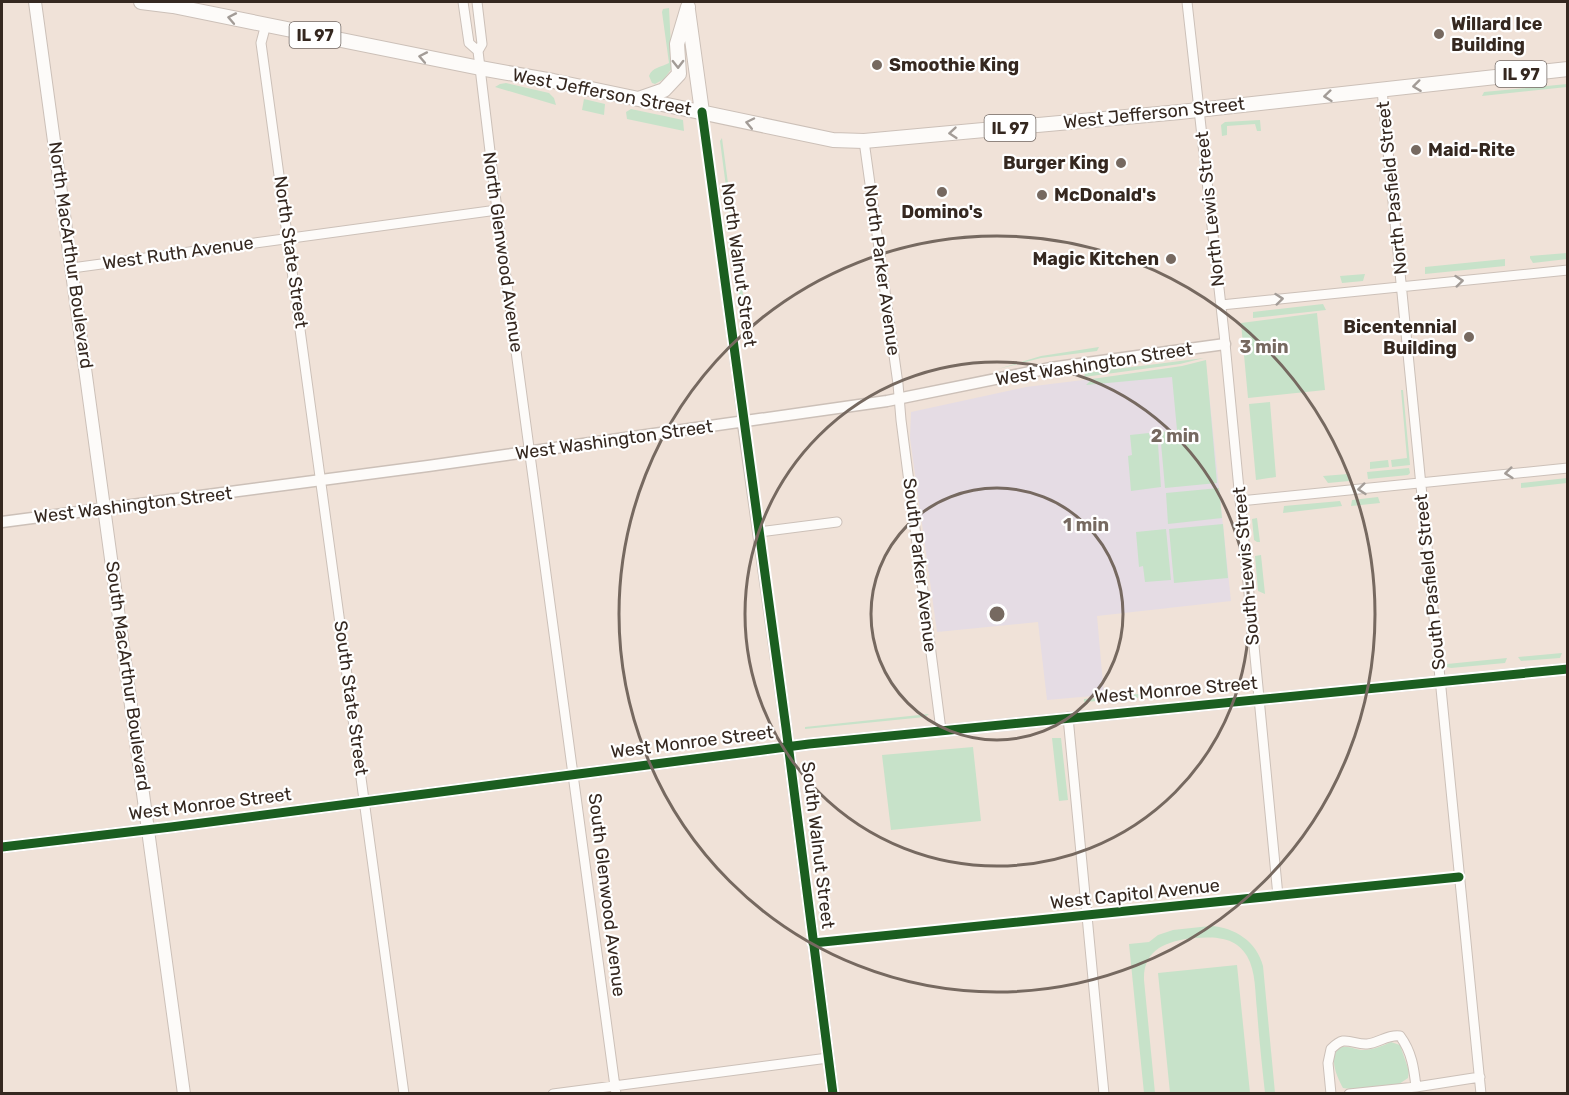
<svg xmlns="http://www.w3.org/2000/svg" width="1569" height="1095" viewBox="0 0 1569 1095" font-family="Rubik,sans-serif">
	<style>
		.education { fill: #e5dce4 }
		.green { fill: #c7e2c9 }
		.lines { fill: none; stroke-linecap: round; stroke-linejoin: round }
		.minor-casing { stroke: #ccc0b8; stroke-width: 11 }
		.tertiary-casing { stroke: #ccc0b8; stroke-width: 13 }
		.secondary-casing { stroke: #ccc0b8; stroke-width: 14 }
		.primary-casing { stroke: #ccc0b8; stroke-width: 16 }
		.minor { stroke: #fdfbf9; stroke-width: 9 }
		.tertiary { stroke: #fdfbf9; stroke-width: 10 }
		.secondary { stroke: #fdfbf9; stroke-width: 12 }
		.primary { stroke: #fdfbf9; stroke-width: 14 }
		.cycleway-casing { stroke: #fff; stroke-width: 13 }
		.cycleway { stroke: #1b5e20; stroke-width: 9 }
		.oneway { stroke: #a39c97 }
		.ring { fill: none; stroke: #766960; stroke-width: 3 }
		.poi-dot { fill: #766960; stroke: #fff; stroke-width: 2 }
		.labels { text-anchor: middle; stroke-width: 4.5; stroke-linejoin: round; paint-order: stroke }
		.shield { fill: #fff; stroke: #726863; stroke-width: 1.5 }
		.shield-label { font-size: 16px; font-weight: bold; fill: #352820 }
		.poi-label { font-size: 18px; font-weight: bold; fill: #352820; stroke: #fff; text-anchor: start }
		.street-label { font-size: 18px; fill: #352820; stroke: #fff }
		.centre { fill: #766960; stroke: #fff; stroke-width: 3 }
		.ring-label { font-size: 18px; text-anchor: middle; font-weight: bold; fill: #766960; stroke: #fff; stroke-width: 4.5; stroke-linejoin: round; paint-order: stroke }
	</style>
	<rect width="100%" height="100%" fill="#f0e2d8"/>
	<path class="education" d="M1206,365L1231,601L1097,616L1104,695L1047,700L1038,622L937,632L910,438L911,412L1026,387Z"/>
	<path class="green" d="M669,8L672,68L664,79L655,84L652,83L649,76C652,67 662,67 669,63L662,12L663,9Z
		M506,83L549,93L554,98L556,105L495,87L500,84Z
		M1567,84V87L1482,96L1484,92Z
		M584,99L605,104L604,115L582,110Z
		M631,109L683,120L684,131L627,119L626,112Z
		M1260,120L1261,131H1257L1255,124L1227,126V135L1222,136L1221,125L1225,122Z
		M722,138L734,229L731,225L720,141Z
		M736,246L744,301L740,302L734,250Z
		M1567,253V259L1533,263L1530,258V256Z
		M1505,259V266L1425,274V267Z
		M1365,274L1363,281L1342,283L1340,276Z
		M1323,304L1326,310L1253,318V312Z
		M1317,313L1325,390L1248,398L1241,323Z
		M1099,347L1097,351L1041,358L998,369L1041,356Z
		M1204,358L1180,364L1084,377L1085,373Z
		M1206,360L1217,483L1165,488L1161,443L1153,436V433L1177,430L1172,377L1086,385L1092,379L1182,366Z
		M1401,390H1403L1410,465L1392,467L1391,460L1407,458Z
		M1270,402L1276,477L1256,480L1249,404Z
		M1149,433L1150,437L1158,444L1161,487L1131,491L1128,456L1132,455L1130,435Z
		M1388,460L1389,467L1370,469V462Z
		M1409,468L1410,473L1408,475L1368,479L1367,472Z
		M1348,474L1349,481L1328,483L1323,476Z
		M1567,478V483L1521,488V483Z
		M1219,488L1222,518L1168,524L1166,493Z
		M1378,497L1380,503L1351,506L1352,500Z
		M1340,501L1342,506L1283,513L1284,506Z
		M1257,518L1260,542H1257L1254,540L1252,519Z
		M1223,524L1228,578L1174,583L1169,529Z
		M1166,529L1171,580L1145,582L1143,566L1139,567L1136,532Z
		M1261,555L1265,594L1258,591L1255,556Z
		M1562,653L1560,658L1521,661L1518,657Z
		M1507,658L1505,663L1451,668L1447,667V664Z
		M1238,684V689L1209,692L1206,687Z
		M1200,688L1198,693L1168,696L1165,691Z
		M1139,694L1138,698L1084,702V699Z
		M929,714L925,717L805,729V727Z
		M1052,738H1061L1068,800L1059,801Z
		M973,747L981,821L891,830L882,755Z
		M1210,926C1235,927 1257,942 1263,966L1275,1093H1265C1262,1066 1259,1038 1257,1010C1255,993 1256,971 1247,956C1235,936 1214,937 1194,938C1167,941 1143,949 1144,980L1155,1093H1144L1129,944L1149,942L1158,935L1173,930Z
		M1237,965L1250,1093H1170L1158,973Z
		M1391,1042L1400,1045L1409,1071L1408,1078L1399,1084L1350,1089L1343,1088C1338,1079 1327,1056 1340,1048C1346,1044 1356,1050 1363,1050C1373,1050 1382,1046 1391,1042Z"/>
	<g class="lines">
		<g class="minor-casing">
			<path id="minor" d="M463,2L469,43L478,51
				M477,2L482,44L478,51L497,210L616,1094
				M1187,2L1224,333L1278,896
				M266,24L261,43L404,1094
				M1382,90L1481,1094
				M702,112L743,422
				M864,141L898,384L901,420L941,730
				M72,268L497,210
				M1221,305L1568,270
				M1240,501L1568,468
				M759,532L837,522
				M1068,717L1104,1094
				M813,943L1459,877
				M553,1094L828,1058
				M1331,1094L1328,1063L1331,1049C1334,1046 1338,1042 1343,1041C1351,1040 1359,1045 1367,1044C1379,1043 1388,1034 1400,1036C1412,1052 1414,1069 1416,1087
				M1349,1094L1416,1087L1480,1077"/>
		</g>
		<g class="tertiary-casing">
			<path id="tertiary" d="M743,422L786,728L833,1094
				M2,522L428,466L887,401L1050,368L1225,344
				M2,847L171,827L809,744L1568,669"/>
		</g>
		<g class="secondary-casing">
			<path id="secondary" d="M35,2L184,1094"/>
		</g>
		<g class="primary-casing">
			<path id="primary" d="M141,2L173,6L480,68L553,81L833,140L864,141L1180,112L1568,69
				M688,10L702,112
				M641,98L664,90L679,74L677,44L688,7"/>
		</g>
		<use href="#minor" class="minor"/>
		<use href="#tertiary" class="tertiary"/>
		<use href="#secondary" class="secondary"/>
		<use href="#primary" class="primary"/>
		<g class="cycleway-casing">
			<path id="cycleway" d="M702,112L786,728L833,1094
				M2,847L171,827L809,744L1568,669
				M813,943L1459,877"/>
		</g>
		<use href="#cycleway" class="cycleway"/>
	</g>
	<defs><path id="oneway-chevron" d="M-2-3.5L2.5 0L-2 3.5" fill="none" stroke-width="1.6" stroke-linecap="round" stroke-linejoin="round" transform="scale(1.5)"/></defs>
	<g class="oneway">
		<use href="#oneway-chevron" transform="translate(232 18) rotate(-169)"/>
		<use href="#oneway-chevron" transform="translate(423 57) rotate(-169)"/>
		<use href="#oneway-chevron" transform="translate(678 64) rotate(89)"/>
		<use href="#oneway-chevron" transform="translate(1417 86) rotate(173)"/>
		<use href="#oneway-chevron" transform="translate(1328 96) rotate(174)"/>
		<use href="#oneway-chevron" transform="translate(750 123) rotate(-168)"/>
		<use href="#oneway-chevron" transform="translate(953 133) rotate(175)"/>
		<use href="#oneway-chevron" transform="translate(1459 281) rotate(-6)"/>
		<use href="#oneway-chevron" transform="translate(1279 299) rotate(-6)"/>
		<use href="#oneway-chevron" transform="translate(1509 473) rotate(174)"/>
		<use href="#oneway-chevron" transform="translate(1362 489) rotate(174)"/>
	</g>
	<g class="ring">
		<circle cx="997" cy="614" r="126"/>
		<circle cx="997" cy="614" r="252"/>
		<circle cx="997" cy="614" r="378"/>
	</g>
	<g class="poi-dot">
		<circle cx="1439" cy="34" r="6"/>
		<circle cx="877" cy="65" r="6"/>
		<circle cx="1416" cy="150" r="6"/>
		<circle cx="1121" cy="163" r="6"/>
		<circle cx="942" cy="192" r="6"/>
		<circle cx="1042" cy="195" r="6"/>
		<circle cx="1171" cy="259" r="6"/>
		<circle cx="1469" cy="337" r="6"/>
	</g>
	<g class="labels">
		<g class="shield">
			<rect x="289.5" y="22" width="51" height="26" rx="4.5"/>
			<rect x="1495.5" y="61" width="51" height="26" rx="4.5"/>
			<rect x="984.5" y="115" width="51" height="26" rx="4.5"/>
		</g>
		<g class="shield-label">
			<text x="315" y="41">IL 97</text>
			<text x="1521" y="80">IL 97</text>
			<text x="1010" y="134">IL 97</text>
		</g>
		<g class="poi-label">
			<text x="1451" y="30">Willard Ice<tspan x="1451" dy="21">Building</tspan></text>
			<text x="889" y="71">Smoothie King</text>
			<text x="1428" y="156">Maid-Rite</text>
			<text x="1109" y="169" text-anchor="end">Burger King</text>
			<text x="1054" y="201">McDonald's</text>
			<text x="942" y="218" text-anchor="middle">Domino's</text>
			<text x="1159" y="265" text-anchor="end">Magic Kitchen</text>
			<text x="1457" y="333" text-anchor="end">Bicentennial<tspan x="1457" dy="21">Building</tspan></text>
		</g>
		<g class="street-label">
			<text transform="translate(602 92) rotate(11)" y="6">West Jefferson Street</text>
			<text transform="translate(1154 113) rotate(-6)" y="6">West Jefferson Street</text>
			<text transform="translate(1392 188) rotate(-96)" y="6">North Pasfield Street</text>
			<text transform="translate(1210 209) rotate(-96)" y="6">North Lewis Street</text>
			<text transform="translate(291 252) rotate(82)" y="6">North State Street</text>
			<text transform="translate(503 252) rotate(82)" y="6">North Glenwood Avenue</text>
			<text transform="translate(178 253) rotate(-8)" y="6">West Ruth Avenue</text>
			<text transform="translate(71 255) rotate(82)" y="6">North MacArthur Boulevard</text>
			<text transform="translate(739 265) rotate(82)" y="6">North Walnut Street</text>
			<text transform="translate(882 270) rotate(82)" y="6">North Parker Avenue</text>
			<text transform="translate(1094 364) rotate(-9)" y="6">West Washington Street</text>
			<text transform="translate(614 440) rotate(-8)" y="6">West Washington Street</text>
			<text transform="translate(133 505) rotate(-7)" y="6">West Washington Street</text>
			<text transform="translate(920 565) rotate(83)" y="6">South Parker Avenue</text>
			<text transform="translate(1246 566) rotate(-95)" y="6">South Lewis Street</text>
			<text transform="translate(1430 582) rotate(-96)" y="6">South Pasfield Street</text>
			<text transform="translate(128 676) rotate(82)" y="6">South MacArthur Boulevard</text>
			<text transform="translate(1176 690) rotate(-5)" y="6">West Monroe Street</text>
			<text transform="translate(351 698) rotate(82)" y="6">South State Street</text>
			<text transform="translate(692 742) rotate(-7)" y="6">West Monroe Street</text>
			<text transform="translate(210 804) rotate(-7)" y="6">West Monroe Street</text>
			<text transform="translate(818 845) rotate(83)" y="6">South Walnut Street</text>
			<text transform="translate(1135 894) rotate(-6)" y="6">West Capitol Avenue</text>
			<text transform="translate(607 895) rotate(83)" y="6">South Glenwood Avenue</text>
		</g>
	</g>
	<circle cx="997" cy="614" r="9" class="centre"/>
	<g class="ring-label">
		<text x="1264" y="353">3 min</text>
		<text x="1175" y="442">2 min</text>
		<text x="1086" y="531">1 min</text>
	</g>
	<rect width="1569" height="1095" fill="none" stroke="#352820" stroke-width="6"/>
</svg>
